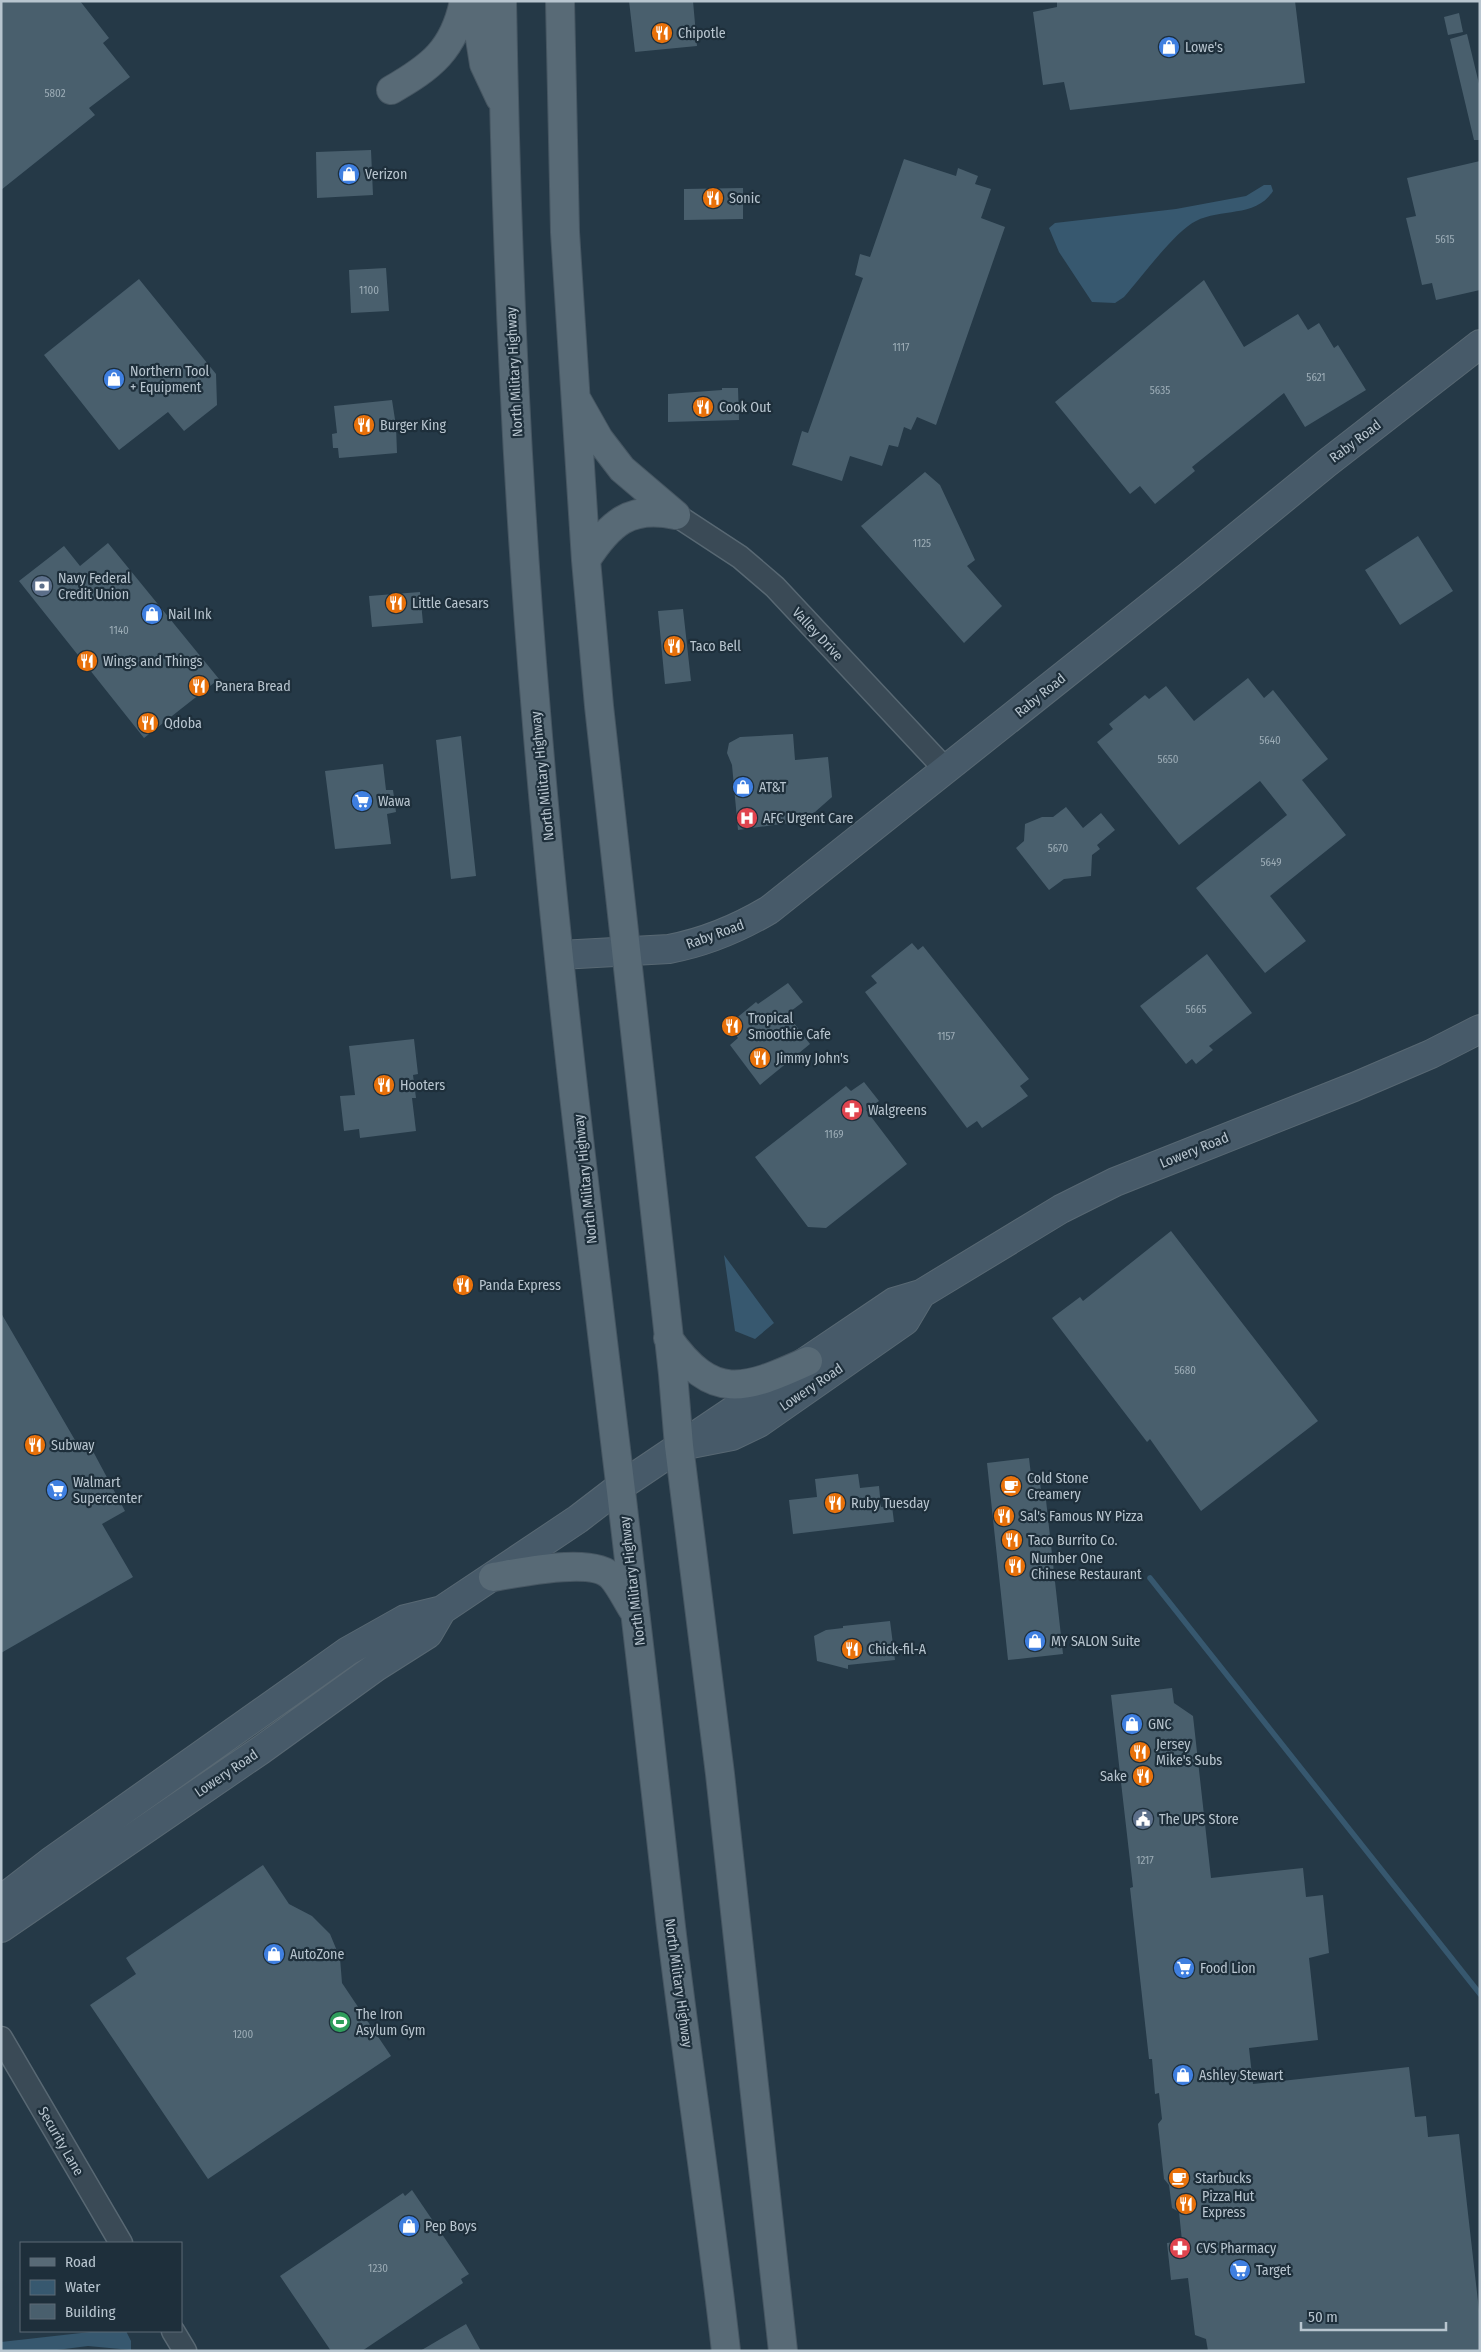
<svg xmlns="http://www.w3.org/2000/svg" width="1481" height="2352" viewBox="0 0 1481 2352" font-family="'Fira Sans Condensed',sans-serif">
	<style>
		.water { fill: #37586f }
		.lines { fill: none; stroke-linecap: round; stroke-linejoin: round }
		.stream { stroke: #37586f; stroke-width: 5.5 }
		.building { fill: #495f6d }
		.street-casing { stroke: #586873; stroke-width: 25 }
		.secondary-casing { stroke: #586873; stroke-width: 30 }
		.primary-casing { stroke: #465662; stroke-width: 30 }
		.street { stroke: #3a4a56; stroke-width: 22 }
		.secondary { stroke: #475a69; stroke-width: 28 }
		.primary { stroke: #586a76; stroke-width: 28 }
		.labels { text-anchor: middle; stroke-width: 4.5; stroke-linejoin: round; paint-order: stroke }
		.number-label { font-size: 11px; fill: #9cacb6 }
		.poi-label { font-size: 14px; fill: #b8c5cf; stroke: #1e2f3b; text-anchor: start }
		.street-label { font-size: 14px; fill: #b8c5cf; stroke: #1e2f3b }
	</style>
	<rect width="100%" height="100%" fill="#253947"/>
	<path class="water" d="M1264,185H1271L1273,191C1256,218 1221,208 1196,221C1175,231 1141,278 1124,297L1115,303L1092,302L1059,252L1049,228L1055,223L1176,209L1246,196Z
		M724,1255L774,1323L755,1339L735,1331Z
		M99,2331H126L131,2341V2350L88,2346L49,2351H1V2342Z"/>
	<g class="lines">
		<path class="stream" d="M1150,1578L1480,1994"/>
	</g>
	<path class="building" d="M1,1H80L109,38L103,43L130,77L89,108L95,115L1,190Z
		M629,1H693L697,46L635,52Z
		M1057,1H1295L1305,83L1070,110L1064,82L1043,85L1033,12L1057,7Z
		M1459,13L1463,32L1448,35L1444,17Z
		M1467,34L1480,88V140H1474L1450,39Z
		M371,150L373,195L317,198L316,152Z
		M904,159L956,176L958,168L978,176L975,184L991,189L981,218L1005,227L936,425L917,417L911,430L904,427L898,447L889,445L882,466L850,456L842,481L792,465L802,431L808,433L863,278L855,275L860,254L870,257Z
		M1480,161V290L1436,300L1432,283L1422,285L1416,259L1406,218L1416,216L1407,178Z
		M743,188V219L684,220V189Z
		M386,268L389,311L351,313L349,270Z
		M139,279L216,374L217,405L184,431L168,412L119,450L44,355Z
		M1204,280L1244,347L1298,314L1308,330L1319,323L1334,348L1338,345L1366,390L1305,427L1284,393L1192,467L1195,471L1155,504L1140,486L1130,494L1055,402Z
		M722,388H738L739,420L668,422V394L722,390Z
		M392,400L396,426L397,453L339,458L338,448H333L332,434L337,433L334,406Z
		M925,472L940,485L975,560L967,566L1002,606L964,643L861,526Z
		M1418,536L1453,591L1400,625L1365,570Z
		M108,543L219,679L144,738L19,581L64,546L80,566Z
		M420,592L423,623L372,627L369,596Z
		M683,609L691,681L665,684L658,611Z
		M1248,678L1264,698L1273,690L1328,759L1302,780L1346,835L1270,896L1306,941L1265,973L1196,888L1287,815L1260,781L1179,845L1097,742L1113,729L1109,724L1145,695L1149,699L1166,686L1194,721Z
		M793,734L795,760L828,757L832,797L815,812L795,822L738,830L732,765L727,753L729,743L740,737Z
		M461,736L476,876L451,879L436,740Z
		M383,764L386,790H393L396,812L387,814L391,844L335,849L325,771Z
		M1066,807L1083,828L1101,813L1115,830L1097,845L1100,849L1092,855L1091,876L1064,879L1049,890L1016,848L1024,841L1025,824L1042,817H1053Z
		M912,943L918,950L923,946L1029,1079L1020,1086L1028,1096L982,1128L977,1121L967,1128L865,992L877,983L871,976Z
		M1207,954L1252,1013L1209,1046L1213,1050L1196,1064L1192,1059L1186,1064L1140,1006Z
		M788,983L803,1002L787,1014L810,1044L760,1085L730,1045L738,1038L728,1025L756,1002L758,1004Z
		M414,1039L418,1074L413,1075L416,1098H412L416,1131L360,1138L359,1129L344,1131L340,1096L355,1095L349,1046Z
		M864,1082L879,1101L866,1110L907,1164L826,1228L808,1227L755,1157L846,1086L851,1091Z
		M1171,1231L1318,1421L1201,1511L1150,1439L1147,1442L1052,1318L1080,1297L1083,1301Z
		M1,1313L79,1447L88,1442L125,1511L102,1524L133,1577L1,1653Z
		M1029,1458L1031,1475L1039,1474L1041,1491H1045L1063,1654L1008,1660L987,1463Z
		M858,1474L860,1488L879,1486L881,1507L892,1506L894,1522L793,1534L789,1500L817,1497L815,1479Z
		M890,1621L895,1660L848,1665V1669L817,1661L814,1636L826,1630L843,1628V1626Z
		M1172,1688L1174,1703L1193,1716L1211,1878L1303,1868L1306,1897L1323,1895L1329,1953L1309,1958L1318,2040L1249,2048L1253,2084L1409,2067L1415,2117L1426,2116L1428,2137L1459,2134L1480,2319V2351H1208L1206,2339L1195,2335L1188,2278L1171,2280L1167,2243L1182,2241L1179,2212L1172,2208L1169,2185L1164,2179L1158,2124L1162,2119L1159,2093L1155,2094L1152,2059H1149L1130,1888L1133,1887L1111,1695Z
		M263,1865L289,1904L312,1916L330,1934L340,1958L342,1983L391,2056L208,2179L90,2005L136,1974L126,1958Z
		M412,2190L469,2274L461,2279L463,2283L362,2351H331L280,2276L403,2193L405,2196Z
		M466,2324L481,2351H420Z"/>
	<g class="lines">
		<g class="street-casing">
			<path id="street" d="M676,515L740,557L775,587L946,770
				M1,2038L121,2243
				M173,2331L185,2351"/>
		</g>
		<g class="secondary-casing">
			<path id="secondary" d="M560,955L669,949C706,942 737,929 769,910L1190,575L1327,463L1480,344
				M691,1444L732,1436L759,1423L905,1321L921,1294
				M1,1900L50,1862L348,1651L405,1619L442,1610L578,1519L621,1486L894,1302L921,1294L1061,1209L1115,1182L1354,1087L1431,1054L1480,1029
				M1,1928L261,1750L376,1667L428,1634L442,1610"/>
		</g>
		<g class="primary-casing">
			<path id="primary" d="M474,1L484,64L500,98
				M502,1C506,239 516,476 536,712C557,972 590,1232 621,1491C639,1636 654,1782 671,1927C688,2068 710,2209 726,2351
				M560,1L565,232L586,560L599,706L673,1374L679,1446L720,1774L783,2351
				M391,90C431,67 454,50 464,1
				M577,400L599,439L622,469L676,515
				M586,560C610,523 630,505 676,515
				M668,1338C713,1402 744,1390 808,1361
				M493,1577C519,1573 593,1556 612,1577C620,1586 626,1599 633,1610"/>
		</g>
		<use href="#street" class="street"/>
		<use href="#secondary" class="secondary"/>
		<use href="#primary" class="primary"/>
	</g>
	<defs>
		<g id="restaurant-disc" transform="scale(1.125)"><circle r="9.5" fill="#e8710a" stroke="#1e2f3b"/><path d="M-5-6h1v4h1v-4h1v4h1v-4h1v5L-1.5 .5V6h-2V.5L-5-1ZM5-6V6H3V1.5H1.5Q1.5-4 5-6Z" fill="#fff"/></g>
		<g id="shop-disc" transform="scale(1.125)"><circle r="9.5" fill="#3f7fe0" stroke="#1e2f3b"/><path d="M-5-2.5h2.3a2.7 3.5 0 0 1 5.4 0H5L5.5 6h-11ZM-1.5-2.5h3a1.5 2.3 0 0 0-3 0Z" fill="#fff"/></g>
		<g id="bank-disc" transform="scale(1.125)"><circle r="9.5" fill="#5c6f8a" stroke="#1e2f3b"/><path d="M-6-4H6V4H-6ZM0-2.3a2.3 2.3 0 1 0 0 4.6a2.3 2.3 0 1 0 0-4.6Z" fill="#fff"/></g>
		<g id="supermarket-disc" transform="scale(1.125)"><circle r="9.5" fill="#3f7fe0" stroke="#1e2f3b"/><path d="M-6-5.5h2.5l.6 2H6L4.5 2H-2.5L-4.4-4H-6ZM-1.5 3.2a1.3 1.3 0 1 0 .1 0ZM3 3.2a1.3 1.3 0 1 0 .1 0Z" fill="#fff"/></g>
		<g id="hospital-disc" transform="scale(1.125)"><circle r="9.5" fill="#e0444e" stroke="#1e2f3b"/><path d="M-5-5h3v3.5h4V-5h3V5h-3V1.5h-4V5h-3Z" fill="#fff"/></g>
		<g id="pharmacy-disc" transform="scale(1.125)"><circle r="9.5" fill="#e0444e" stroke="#1e2f3b"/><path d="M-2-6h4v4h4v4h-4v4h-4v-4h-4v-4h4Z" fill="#fff"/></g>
		<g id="cafe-disc" transform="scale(1.125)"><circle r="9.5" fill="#e8710a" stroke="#1e2f3b"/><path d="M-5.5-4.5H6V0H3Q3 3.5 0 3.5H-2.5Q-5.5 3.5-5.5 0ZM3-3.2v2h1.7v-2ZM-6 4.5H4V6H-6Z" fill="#fff"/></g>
		<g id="civic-disc" transform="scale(1.125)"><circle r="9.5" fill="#5c6f8a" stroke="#1e2f3b"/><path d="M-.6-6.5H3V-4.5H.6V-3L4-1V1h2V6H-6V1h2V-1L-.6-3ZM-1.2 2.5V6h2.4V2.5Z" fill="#fff"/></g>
		<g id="stadium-disc" transform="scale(1.125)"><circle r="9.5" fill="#2e9e5b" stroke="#1e2f3b"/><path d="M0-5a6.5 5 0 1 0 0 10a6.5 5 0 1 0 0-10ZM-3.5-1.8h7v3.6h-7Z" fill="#fff"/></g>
	</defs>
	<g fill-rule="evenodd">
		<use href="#restaurant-disc" x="662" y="33"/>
		<use href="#shop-disc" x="1169" y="47"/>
		<use href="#shop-disc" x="349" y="174"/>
		<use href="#restaurant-disc" x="713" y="198"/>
		<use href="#shop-disc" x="114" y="379"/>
		<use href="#restaurant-disc" x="703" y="407"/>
		<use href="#restaurant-disc" x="364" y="425"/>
		<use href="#bank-disc" x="42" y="586"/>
		<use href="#restaurant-disc" x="396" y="603"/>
		<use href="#shop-disc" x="152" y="614"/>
		<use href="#restaurant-disc" x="674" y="646"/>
		<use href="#restaurant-disc" x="87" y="661"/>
		<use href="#restaurant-disc" x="199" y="686"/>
		<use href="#restaurant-disc" x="148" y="723"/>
		<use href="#shop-disc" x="743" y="787"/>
		<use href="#supermarket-disc" x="362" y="801"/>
		<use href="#hospital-disc" x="747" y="818"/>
		<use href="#restaurant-disc" x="732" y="1026"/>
		<use href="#restaurant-disc" x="760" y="1058"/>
		<use href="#restaurant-disc" x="384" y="1085"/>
		<use href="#pharmacy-disc" x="852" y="1110"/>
		<use href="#restaurant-disc" x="463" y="1285"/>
		<use href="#restaurant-disc" x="35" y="1445"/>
		<use href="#cafe-disc" x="1011" y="1486"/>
		<use href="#supermarket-disc" x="57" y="1490"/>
		<use href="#restaurant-disc" x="835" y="1503"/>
		<use href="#restaurant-disc" x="1004" y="1516"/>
		<use href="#restaurant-disc" x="1012" y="1540"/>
		<use href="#restaurant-disc" x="1015" y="1566"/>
		<use href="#shop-disc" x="1035" y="1641"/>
		<use href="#restaurant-disc" x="852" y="1649"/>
		<use href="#shop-disc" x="1132" y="1724"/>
		<use href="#restaurant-disc" x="1140" y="1752"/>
		<use href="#restaurant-disc" x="1143" y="1776"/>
		<use href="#civic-disc" x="1143" y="1819"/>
		<use href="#shop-disc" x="274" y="1954"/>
		<use href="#supermarket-disc" x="1184" y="1968"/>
		<use href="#stadium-disc" x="340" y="2022"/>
		<use href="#shop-disc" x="1183" y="2075"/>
		<use href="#cafe-disc" x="1179" y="2178"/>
		<use href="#restaurant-disc" x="1186" y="2204"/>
		<use href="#shop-disc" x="409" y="2226"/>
		<use href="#pharmacy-disc" x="1180" y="2248"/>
		<use href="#supermarket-disc" x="1240" y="2270"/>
	</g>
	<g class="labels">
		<g class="number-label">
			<text x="55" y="97">5802</text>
			<text x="1445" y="243">5615</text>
			<text x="369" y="294">1100</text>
			<text x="901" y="351">1117</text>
			<text x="1316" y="381">5621</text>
			<text x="1160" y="394">5635</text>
			<text x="922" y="547">1125</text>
			<text x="119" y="634">1140</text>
			<text x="1270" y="744">5640</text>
			<text x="1168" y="763">5650</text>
			<text x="1058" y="852">5670</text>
			<text x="1271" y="866">5649</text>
			<text x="1196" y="1013">5665</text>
			<text x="946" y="1040">1157</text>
			<text x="834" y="1138">1169</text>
			<text x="1185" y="1374">5680</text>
			<text x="1145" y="1864">1217</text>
			<text x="243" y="2038">1200</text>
			<text x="378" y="2272">1230</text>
		</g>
		<g class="poi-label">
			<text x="678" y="38">Chipotle</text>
			<text x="1185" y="52">Lowe's</text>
			<text x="365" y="179">Verizon</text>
			<text x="729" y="203">Sonic</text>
			<text x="130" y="376">Northern Tool<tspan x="130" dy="16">+ Equipment</tspan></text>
			<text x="719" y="412">Cook Out</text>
			<text x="380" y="430">Burger King</text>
			<text x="58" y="583">Navy Federal<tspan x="58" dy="16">Credit Union</tspan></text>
			<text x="412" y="608">Little Caesars</text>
			<text x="168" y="619">Nail Ink</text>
			<text x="690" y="651">Taco Bell</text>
			<text x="103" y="666">Wings and Things</text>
			<text x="215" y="691">Panera Bread</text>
			<text x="164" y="728">Qdoba</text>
			<text x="759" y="792">AT&amp;T</text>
			<text x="378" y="806">Wawa</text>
			<text x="763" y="823">AFC Urgent Care</text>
			<text x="748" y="1023">Tropical<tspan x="748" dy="16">Smoothie Cafe</tspan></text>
			<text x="776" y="1063">Jimmy John's</text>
			<text x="400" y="1090">Hooters</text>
			<text x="868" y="1115">Walgreens</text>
			<text x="479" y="1290">Panda Express</text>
			<text x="51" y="1450">Subway</text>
			<text x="1027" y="1483">Cold Stone<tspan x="1027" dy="16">Creamery</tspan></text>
			<text x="73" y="1487">Walmart<tspan x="73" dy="16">Supercenter</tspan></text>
			<text x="851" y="1508">Ruby Tuesday</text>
			<text x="1020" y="1521">Sal's Famous NY Pizza</text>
			<text x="1028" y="1545">Taco Burrito Co.</text>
			<text x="1031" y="1563">Number One<tspan x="1031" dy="16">Chinese Restaurant</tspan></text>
			<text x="1051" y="1646">MY SALON Suite</text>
			<text x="868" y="1654">Chick-fil-A</text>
			<text x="1148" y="1729">GNC</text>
			<text x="1156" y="1749">Jersey<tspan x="1156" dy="16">Mike's Subs</tspan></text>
			<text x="1127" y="1781" text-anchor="end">Sake</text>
			<text x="1159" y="1824">The UPS Store</text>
			<text x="290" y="1959">AutoZone</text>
			<text x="1200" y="1973">Food Lion</text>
			<text x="356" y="2019">The Iron<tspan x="356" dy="16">Asylum Gym</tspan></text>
			<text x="1199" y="2080">Ashley Stewart</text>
			<text x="1195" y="2183">Starbucks</text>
			<text x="1202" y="2201">Pizza Hut<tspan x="1202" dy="16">Express</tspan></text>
			<text x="425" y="2231">Pep Boys</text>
			<text x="1196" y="2253">CVS Pharmacy</text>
			<text x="1256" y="2275">Target</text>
		</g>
		<g class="street-label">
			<text transform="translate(514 372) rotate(-93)" y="5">North Military Highway</text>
			<text transform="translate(1355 441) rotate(-37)" y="5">Raby Road</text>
			<text transform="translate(818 634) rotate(47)" y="5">Valley Drive</text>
			<text transform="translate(1040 695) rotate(-39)" y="5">Raby Road</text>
			<text transform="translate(542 776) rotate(-96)" y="5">North Military Highway</text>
			<text transform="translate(715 934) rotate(-20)" y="5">Raby Road</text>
			<text transform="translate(1194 1150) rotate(-22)" y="5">Lowery Road</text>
			<text transform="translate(585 1179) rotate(-96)" y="5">North Military Highway</text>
			<text transform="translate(811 1387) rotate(-34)" y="5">Lowery Road</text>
			<text transform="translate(632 1581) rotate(-97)" y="5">North Military Highway</text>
			<text transform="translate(226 1773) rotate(-34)" y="5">Lowery Road</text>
			<text transform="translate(679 1983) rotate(82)" y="5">North Military Highway</text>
			<text transform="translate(61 2141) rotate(60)" y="5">Security Lane</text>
		</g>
	</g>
	<rect width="1481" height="2352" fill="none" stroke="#b8c5cf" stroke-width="5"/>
	<rect x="20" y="2242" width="162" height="90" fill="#1e2f3b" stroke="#5c6b76"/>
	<rect x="30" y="2258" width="25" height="8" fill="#586a76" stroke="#5c6b76"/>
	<text x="65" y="2267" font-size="15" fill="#b8c5cf">Road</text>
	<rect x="30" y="2280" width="25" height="15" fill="#37586f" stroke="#5c6b76"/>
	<text x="65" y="2292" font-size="15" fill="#b8c5cf">Water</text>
	<rect x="30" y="2304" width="25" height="15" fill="#495f6d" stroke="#5c6b76"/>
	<text x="65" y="2317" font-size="15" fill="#b8c5cf">Building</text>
	<path d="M1301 2322v8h145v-8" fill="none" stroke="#b8c5cf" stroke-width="2.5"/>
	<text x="1308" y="2322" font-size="15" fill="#b8c5cf" stroke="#1e2f3b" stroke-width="4" paint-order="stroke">50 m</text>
</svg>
